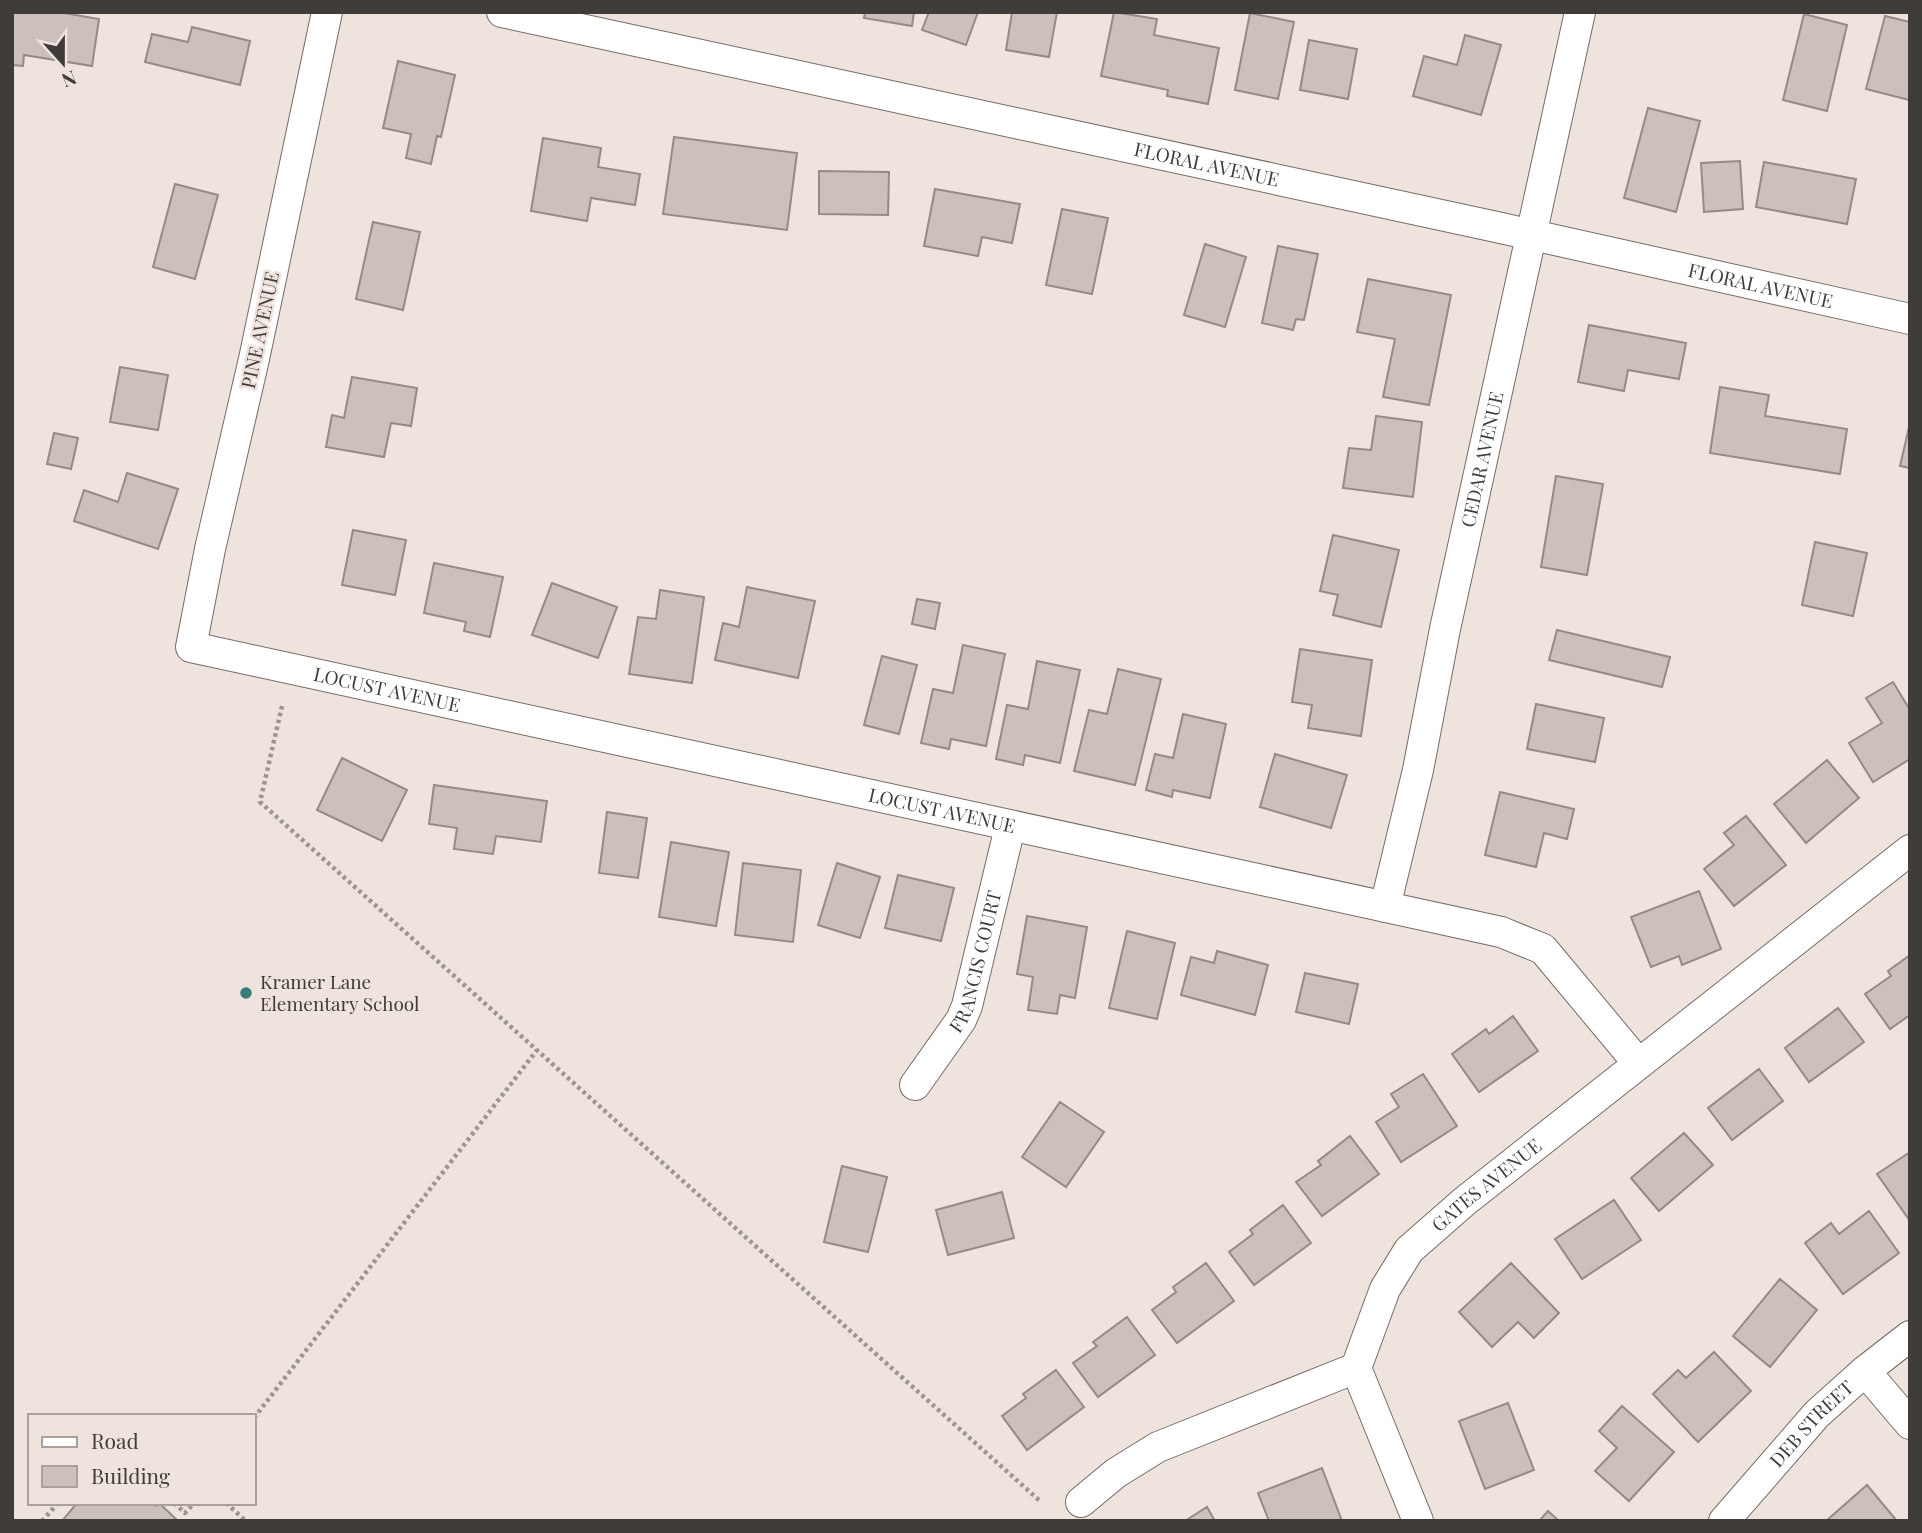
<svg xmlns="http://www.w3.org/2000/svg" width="1922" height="1533" viewBox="0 0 1922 1533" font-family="'Playfair Display',serif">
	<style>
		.building { fill: #cbc0bb; stroke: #958a85; stroke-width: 2 }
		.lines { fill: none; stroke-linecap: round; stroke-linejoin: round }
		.street-casing { stroke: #766b67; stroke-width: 32 }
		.path { stroke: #9d9591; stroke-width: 4.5; stroke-dasharray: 3.5 3.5; stroke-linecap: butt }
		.street { stroke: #fff; stroke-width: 30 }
		.poi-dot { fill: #367e7b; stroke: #efe3de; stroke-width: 2.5 }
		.labels { text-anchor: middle; stroke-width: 5; stroke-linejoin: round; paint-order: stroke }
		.street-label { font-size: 19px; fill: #403c3a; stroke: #efe3de }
		.poi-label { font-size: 19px; fill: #403c3a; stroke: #efe3de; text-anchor: start }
	</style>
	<rect width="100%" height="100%" fill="#efe3de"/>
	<path class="building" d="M12,12H58L99,19L92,66L24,55L23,66L12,65Z
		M865,12H914L912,26L864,18Z
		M929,12H978L966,45L922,30Z
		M1012,12H1057L1049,57L1006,50Z
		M1114,12L1157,19L1154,35L1219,48L1208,104L1167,96L1168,90L1101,76Z
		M1250,13L1294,22L1278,99L1235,90Z
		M1804,14L1847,25L1827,111L1783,100Z
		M1885,16L1910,22L1909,100L1866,89Z
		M192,27L250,41L240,85L145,62L152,34L188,42Z
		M1465,35L1501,45L1481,115L1413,96L1424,56L1457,65Z
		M1309,40L1357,49L1348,99L1300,90Z
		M398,61L455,75L441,137L437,136L431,164L406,158L411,134L383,128Z
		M1648,108L1700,121L1676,212L1624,198Z
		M674,137L797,153L787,230L663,214Z
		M543,138L601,148L598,167L640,174L635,205L591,198L587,221L531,211Z
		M1740,161L1743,209L1704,212L1701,163Z
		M1764,162L1856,179L1847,224L1756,207Z
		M819,171L889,172L888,215L819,214Z
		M175,184L218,195L195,279L153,267Z
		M935,189L1020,204L1012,243L982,237L978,256L924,246Z
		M1062,209L1108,218L1092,294L1046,285Z
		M373,222L420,232L403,310L356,299Z
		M1205,244L1246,257L1225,327L1184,315Z
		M1278,246L1318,254L1304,320L1296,319L1293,330L1262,323Z
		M1368,279L1451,295L1429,405L1383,397L1395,339L1357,332Z
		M1589,325L1686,343L1679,379L1628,370L1624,391L1578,382Z
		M120,367L168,375L158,430L110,422Z
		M352,377L417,388L411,426L391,423L384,457L326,447L332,415L344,418Z
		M1720,387L1769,395L1765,416L1847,429L1840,474L1710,453Z
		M1376,416L1422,422L1413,497L1343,488L1349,448L1371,450Z
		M1910,423V468L1900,466Z
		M54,433L78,438L71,469L47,464Z
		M127,473L178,489L158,549L74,521L84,490L118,502Z
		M1556,476L1603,484L1587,575L1541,567Z
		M353,530L406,540L395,595L342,585Z
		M1333,535L1399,550L1381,627L1333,615L1338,595L1320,591Z
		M1815,542L1867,553L1853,616L1802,605Z
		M434,563L503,577L490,637L464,631L466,622L424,613Z
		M552,583L617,607L598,658L532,635Z
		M747,587L815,601L798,678L715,660L723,623L739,627Z
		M660,590L704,597L692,683L629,674L638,617L656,619Z
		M917,599L940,603L935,629L912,624Z
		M1557,630L1670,657L1662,687L1549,660Z
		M963,645L1005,654L986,746L951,739L949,749L921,743L933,689L953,693Z
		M1300,649L1372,660L1361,736L1308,728L1312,705L1292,702Z
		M882,656L917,665L899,734L864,725Z
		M1037,661L1080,670L1060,763L1025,755L1023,765L996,759L1007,705L1028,709Z
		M1118,669L1161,679L1135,785L1074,771L1089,710L1107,714Z
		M1893,682L1910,710V759L1873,782L1849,743L1882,723L1866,698Z
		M1536,704L1604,718L1595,762L1527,749Z
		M1183,714L1226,724L1210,798L1173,790L1172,797L1146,790L1155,754L1173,758Z
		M1275,754L1347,775L1331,828L1260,807Z
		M342,758L407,790L382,841L317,810Z
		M1827,760L1859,798L1806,843L1774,804Z
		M434,785L547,801L541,842L496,836L493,854L454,849L457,828L429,824Z
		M1500,792L1574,809L1567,839L1544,833L1536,867L1485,855Z
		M607,812L647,818L638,878L599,873Z
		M1746,816L1786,865L1734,906L1704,869L1734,845L1724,833Z
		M671,842L729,852L716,926L659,917Z
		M743,863L801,870L793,942L735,935Z
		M837,863L880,877L860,938L818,925Z
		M898,875L954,888L941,941L885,928Z
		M1699,891L1721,949L1682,965L1679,956L1651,967L1631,917Z
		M1027,916L1087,927L1075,998L1060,995L1057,1014L1028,1010L1033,977L1017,974Z
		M1127,931L1175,943L1157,1019L1109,1008Z
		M1217,951L1268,965L1255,1015L1181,995L1191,957L1214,963Z
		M1910,955V1015L1890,1029L1865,994L1891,976L1888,971Z
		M1305,973L1358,984L1349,1024L1296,1012Z
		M1838,1008L1864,1042L1809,1082L1785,1048Z
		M1513,1016L1538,1051L1479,1092L1452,1054L1486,1029L1489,1034Z
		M1759,1069L1783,1101L1732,1140L1708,1108Z
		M1423,1074L1457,1126L1401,1162L1376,1122L1399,1107L1391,1094Z
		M1060,1102L1104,1132L1066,1187L1022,1157Z
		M1684,1133L1713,1165L1659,1211L1631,1178Z
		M1350,1136L1379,1174L1322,1216L1296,1182L1321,1165L1318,1161Z
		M1910,1152V1221L1877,1174Z
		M842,1166L887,1177L868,1252L824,1242Z
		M1002,1192L1014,1238L948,1255L936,1210Z
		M1614,1200L1641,1240L1582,1279L1555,1239Z
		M1283,1205L1311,1243L1254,1285L1229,1252L1253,1234L1250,1230Z
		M1869,1211L1899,1253L1843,1294L1805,1243L1831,1223L1839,1234Z
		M1206,1263L1234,1301L1177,1343L1152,1310L1176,1292L1173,1287Z
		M1511,1263L1559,1313L1534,1338L1518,1322L1492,1347L1459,1312Z
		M1780,1279L1817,1310L1770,1367L1733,1336Z
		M1127,1317L1155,1355L1098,1397L1073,1363L1097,1346L1093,1342Z
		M1714,1352L1751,1391L1698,1442L1653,1394L1678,1370L1686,1378Z
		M1056,1370L1084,1407L1027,1450L1002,1416L1026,1398L1023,1394Z
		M1508,1403L1534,1470L1485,1489L1459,1421Z
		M1622,1406L1674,1452L1629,1501L1595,1471L1617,1448L1599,1431Z
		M1322,1468L1342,1521H1269L1258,1493Z
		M1867,1485L1897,1521H1826Z
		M77,1503H152L156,1506L159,1503L178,1521H62Z
		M1207,1507L1215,1521H1185Z
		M1548,1511L1559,1521H1539Z"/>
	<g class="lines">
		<g class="street-casing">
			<g id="street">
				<path id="s1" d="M327,12L254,359L210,549L191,647L1501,932L1543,949L1638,1063"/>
				<path id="s2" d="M502,12L1501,228L1910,319"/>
				<path id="s3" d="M1385,907L1418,770L1445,629L1580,12"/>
				<path id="s4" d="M915,1085L961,1020L967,1006L1010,827"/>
				<path d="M1356,1368L1418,1521"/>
				<path d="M1865,1371L1910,1424"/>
				<path id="s5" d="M1081,1502L1116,1473L1158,1447L1356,1368L1385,1289L1409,1250L1465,1201L1910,850"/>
				<path id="s6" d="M1724,1521L1817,1414L1865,1371L1910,1336"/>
			</g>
		</g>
		<path class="path" d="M282,706L260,802L1040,1501
			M254,1418L537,1050
			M174,1503L185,1513L194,1503
			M226,1503L246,1521
			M42,1521L58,1503"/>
		<use href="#street" class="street"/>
	</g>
	<circle class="poi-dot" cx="246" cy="993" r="7"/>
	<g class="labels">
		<g class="street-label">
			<text dy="7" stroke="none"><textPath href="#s2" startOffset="721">FLORAL AVENUE</textPath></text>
			<text dy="7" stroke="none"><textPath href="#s2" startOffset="1288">FLORAL AVENUE</textPath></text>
			<text transform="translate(260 330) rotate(-78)" y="7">PINE AVENUE</text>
			<text dy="7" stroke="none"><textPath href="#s3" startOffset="458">CEDAR AVENUE</textPath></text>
			<text dy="7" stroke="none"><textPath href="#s1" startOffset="850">LOCUST AVENUE</textPath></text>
			<text dy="7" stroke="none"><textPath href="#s1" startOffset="1418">LOCUST AVENUE</textPath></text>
			<text dy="7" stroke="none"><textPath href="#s4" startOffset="140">FRANCIS COURT</textPath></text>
			<text dy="7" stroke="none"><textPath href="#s5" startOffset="539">GATES AVENUE</textPath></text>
			<text dy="7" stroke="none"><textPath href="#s6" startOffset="131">DEB STREET</textPath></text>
		</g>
		<g class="poi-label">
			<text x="260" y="989">Kramer Lane<tspan x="260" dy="22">Elementary School</tspan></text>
		</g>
	</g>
	<rect width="1922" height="1533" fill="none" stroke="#403c3a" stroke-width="28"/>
	<rect x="28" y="1414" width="228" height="91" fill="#efe3de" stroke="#a9a09c" stroke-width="2"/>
	<rect x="42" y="1437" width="35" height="10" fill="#ffffff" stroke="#a9a09c" stroke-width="2"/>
	<text x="91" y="1449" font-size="21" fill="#403c3a">Road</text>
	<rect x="42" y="1466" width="35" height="21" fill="#cbc0bb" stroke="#a9a09c" stroke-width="2"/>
	<text x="91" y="1484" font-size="21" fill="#403c3a">Building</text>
	<g transform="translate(63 63) rotate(159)" stroke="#efe3de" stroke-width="5" paint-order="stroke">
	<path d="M0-5L12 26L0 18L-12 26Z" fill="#403c3a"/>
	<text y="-10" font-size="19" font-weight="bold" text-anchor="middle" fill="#403c3a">N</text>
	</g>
</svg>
